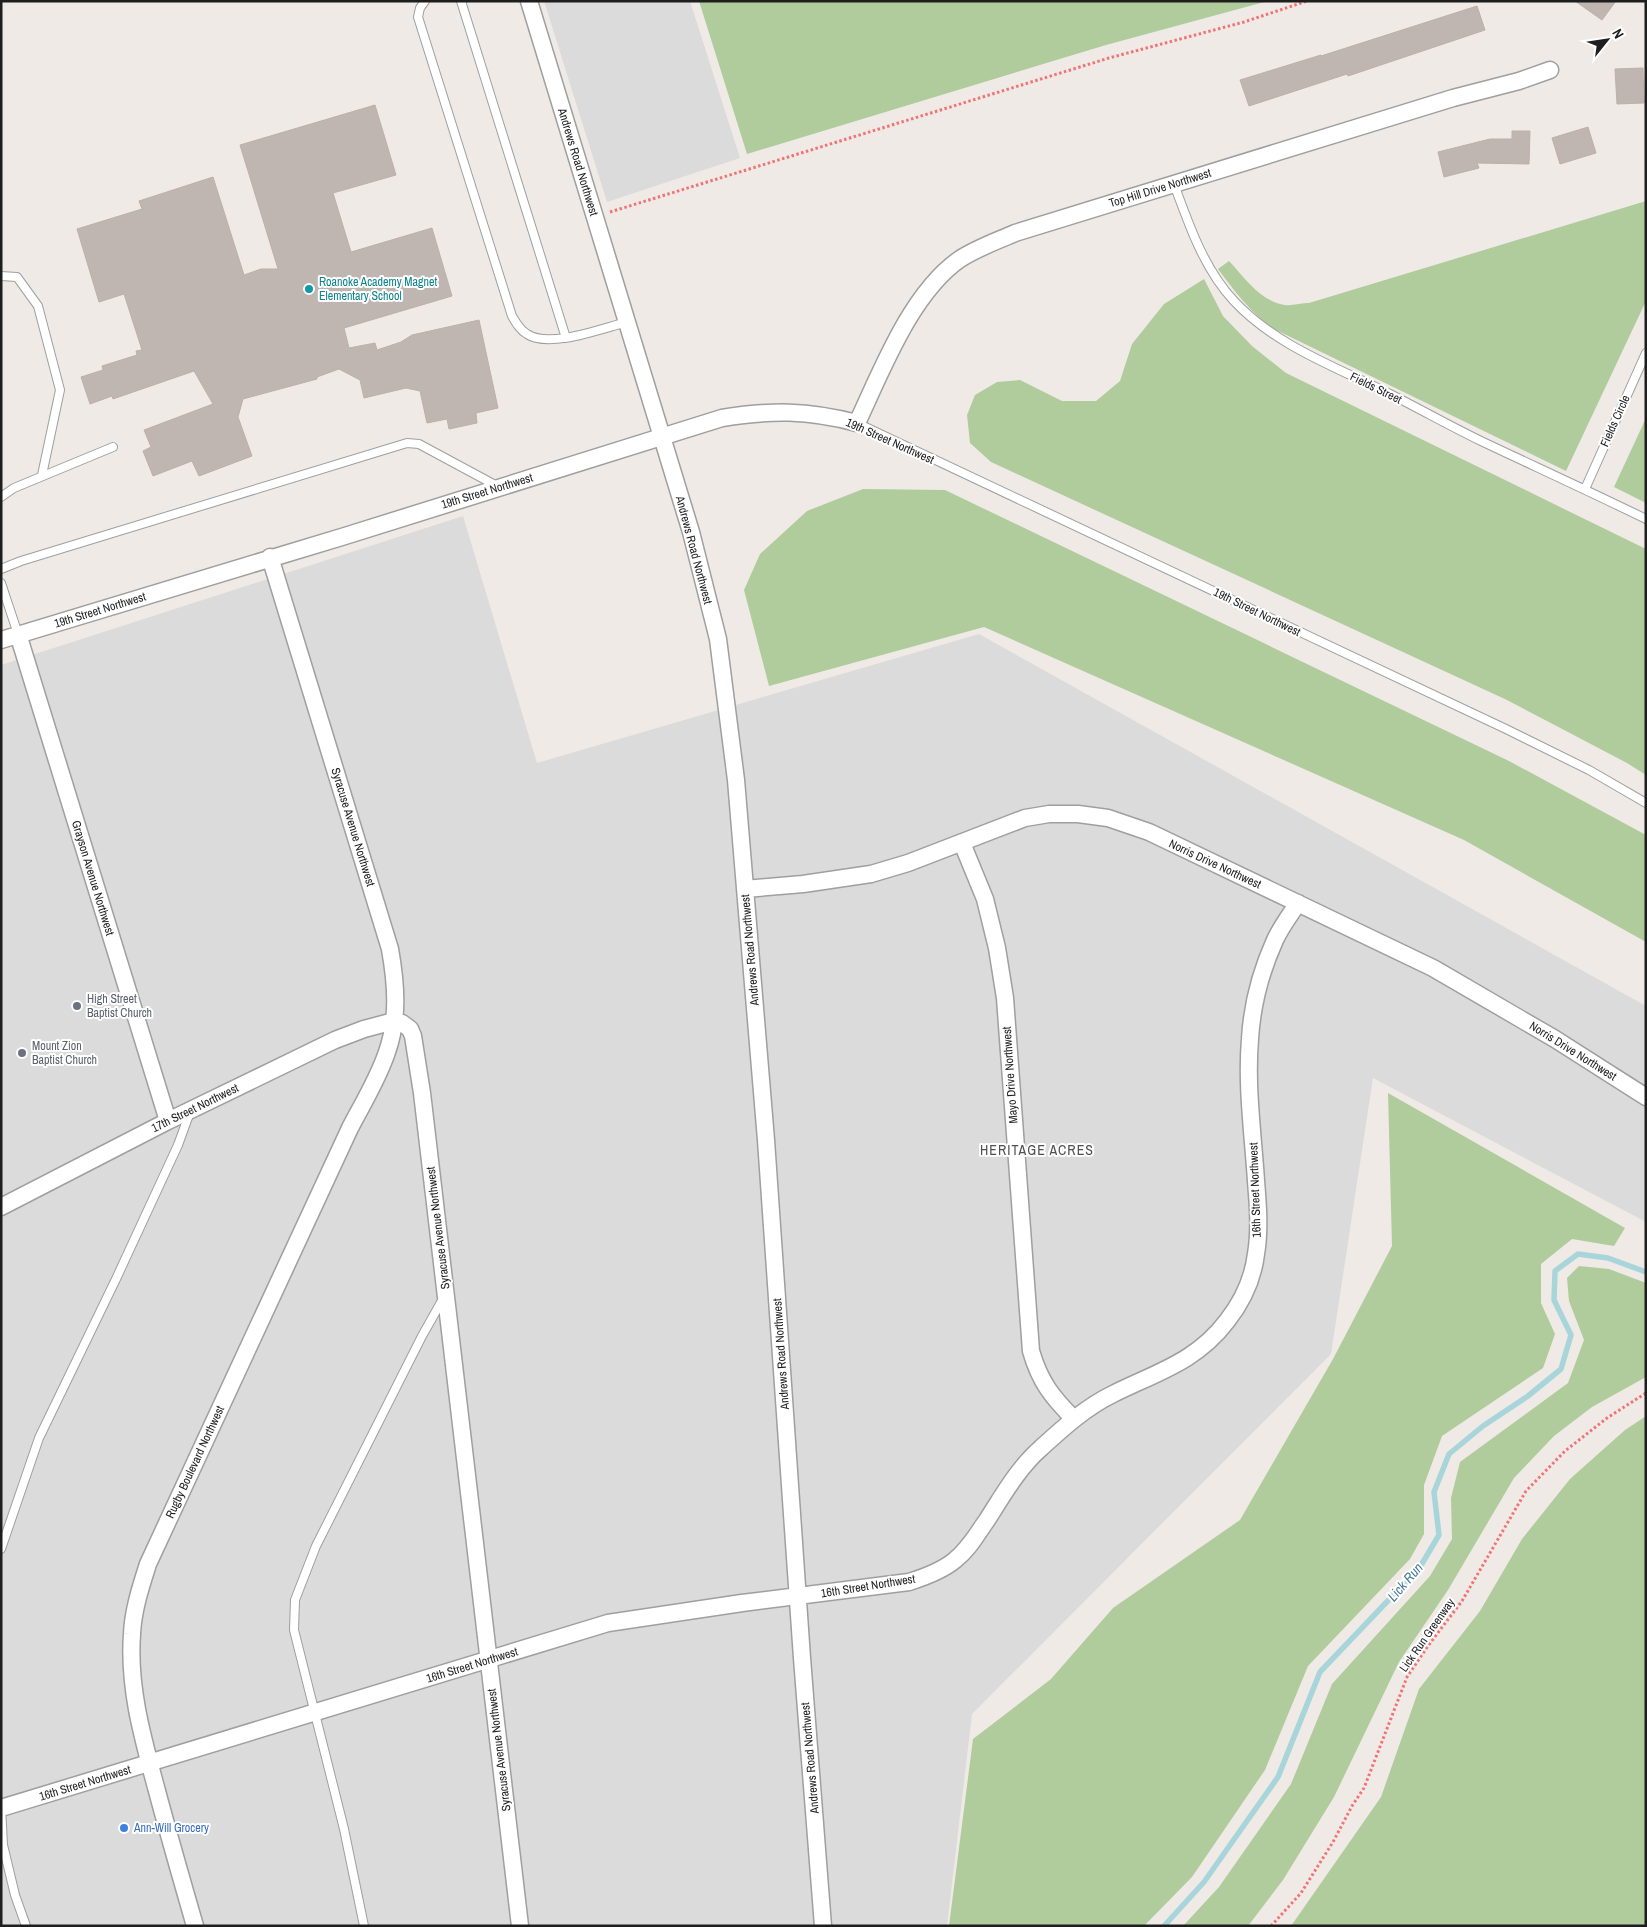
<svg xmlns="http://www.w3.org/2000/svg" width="1647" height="1927" viewBox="0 0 1647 1927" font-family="'Archivo Narrow',sans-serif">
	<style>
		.residential { fill: #dcdbdb }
		.forest { fill: #b0cc9c }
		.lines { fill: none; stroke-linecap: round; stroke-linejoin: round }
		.stream { stroke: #a8d5da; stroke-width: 5.5 }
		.building { fill: #bfb5b1; stroke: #bfafa8 }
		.lane-casing { stroke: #9f9f9f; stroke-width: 10 }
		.street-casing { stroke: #9f9f9f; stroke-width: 19 }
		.path { stroke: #f27377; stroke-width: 3; stroke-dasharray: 2.5 2.5; stroke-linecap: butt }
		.lane { stroke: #fff; stroke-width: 8 }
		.street { stroke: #fff; stroke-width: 16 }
		.culture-dot { fill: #0f9aa8; stroke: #fff; stroke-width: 2 }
		.worship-dot { fill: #6b7280; stroke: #fff; stroke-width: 2 }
		.shop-dot { fill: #3f7fe0; stroke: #fff; stroke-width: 2 }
		.labels { text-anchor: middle; stroke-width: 4; stroke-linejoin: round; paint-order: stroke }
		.street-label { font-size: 12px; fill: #1e1e1e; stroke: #fff }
		.culture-label { font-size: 12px; fill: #0d838f; stroke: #fff; text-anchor: start }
		.worship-label { font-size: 12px; fill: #5b616d; stroke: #fff; text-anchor: start }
		.shop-label { font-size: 12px; fill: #366cbe; stroke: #fff; text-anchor: start }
		.neighbourhood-label { font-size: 14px; letter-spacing: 1px; fill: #515151; stroke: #fff }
		.water-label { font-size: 14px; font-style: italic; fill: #4a7c99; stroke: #fff }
	</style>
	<rect width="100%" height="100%" fill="#efeae5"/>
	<path class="residential" d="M544,1H690L740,158L607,202Z
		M463,516L537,763L979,634L1646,1006V1222L1373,1078L1331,1354L972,1714L947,1926H1V665Z"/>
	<path class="forest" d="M699,1H1268L1106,45L747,154Z
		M1646,201V301L1566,471L1274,329C1251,313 1235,292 1218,269L1229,261C1244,277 1261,302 1285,305C1292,306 1301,303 1309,303Z
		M1204,279L1223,316L1252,346L1286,373L1646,549V775L1627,763L1507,700L991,462L970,443L967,415L975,395L997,382L1020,380L1062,401H1096L1120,381L1132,344L1164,304Z
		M1646,418V503L1614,487Z
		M863,489L945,490L1509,761L1646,835V942L1464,840L984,627L769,686L744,590L760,554L807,511Z
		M1388,1093L1625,1228L1614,1246L1572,1239L1541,1264V1303L1555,1334L1543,1368L1442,1436L1424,1485V1534L1410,1559L1308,1666L1265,1770L1192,1877L1144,1926H949L973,1739L1051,1679L1113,1608L1240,1520L1333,1359L1392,1246Z
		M1579,1266L1609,1269L1646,1283V1377L1592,1407L1554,1436L1514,1478L1448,1590L1399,1662L1334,1797L1283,1880L1248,1926H1183L1219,1887L1291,1784L1332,1684L1430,1576L1452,1539L1451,1498L1460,1462L1568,1383L1584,1340L1569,1301L1567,1278Z
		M1646,1416V1926H1291L1381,1797L1419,1689L1480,1611L1522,1539L1570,1479L1625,1430Z"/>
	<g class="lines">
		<path class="stream" d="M1164,1926L1204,1882L1278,1777L1320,1672L1420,1567L1439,1535L1434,1492L1449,1454L1483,1426L1528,1396L1561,1369L1571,1335L1554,1300L1555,1271L1578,1254L1608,1258L1646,1272"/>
	</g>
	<path class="building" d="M1575,1H1616L1602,20Z
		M1477,6L1485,30L1348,76L1347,74L1249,106L1240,80L1321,55V56Z
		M1643,68L1644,103L1617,104L1615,69Z
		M375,105L396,175L333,193L351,252L432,228L452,296L344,328L349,348L375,343L377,350L401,342L412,335L479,320L498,408L476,413L477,423L449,429L447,419L427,423L420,391L406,388L364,398L360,380L339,369L317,377V379L243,399L238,417L252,456L199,476L192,461L153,476L143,451L151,447L144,430L213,404L194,371L113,399L112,396L90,404L81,377L103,370L102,366L137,355L136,351L142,350L124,294L99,302L77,229L142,209L139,201L213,177L244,275L261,269H278L240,145Z
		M1588,127L1596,153L1560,164L1552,138Z
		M1512,131H1530L1529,164L1477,163L1479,168L1444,177L1438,152L1490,139H1512Z"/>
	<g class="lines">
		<g class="lane-casing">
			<path id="lane" d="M425,1L420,8L418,17L512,316C516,323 520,330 527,334C549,349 603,328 627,322
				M461,1L566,338
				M1174,184C1189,225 1204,269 1234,301C1276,346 1336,367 1390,394C1420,409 1450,426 1481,441C1536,467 1591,492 1646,519
				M1,276L17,277L38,306L60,390L42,475
				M857,423L1506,729L1589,770L1646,803
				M1585,489L1646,353
				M1,497L14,488L113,447
				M1,569L21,561L407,443L419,444L497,486
				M1,583L18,634
				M1,1549L39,1438L116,1279L178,1145L190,1112
				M1,1807L3,1845L15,1895L26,1926
				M364,1926L344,1829L294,1630L295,1600L316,1546L422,1336L444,1297"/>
		</g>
		<g class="street-casing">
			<path id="street" d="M529,1L691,532L718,639L736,780L766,1140L802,1658L823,1926
				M18,634L168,1121
				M1,640L345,536L722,418C772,410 807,410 857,423C882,370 911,293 960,259C977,248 997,241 1015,233L1453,98L1519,81L1550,70
				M962,843L985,899L997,948L1005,998L1031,1351C1040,1382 1052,1397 1074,1419
				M745,889L803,884L871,874L908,863L1025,818L1049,814H1078L1108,818L1149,832L1433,968L1555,1039L1646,1097
				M1,1207L168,1121L335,1040L364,1029L394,1021L402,1023L410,1029L413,1036L422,1093L520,1926
				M1,1808L608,1623L742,1603L909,1582C925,1577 942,1571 955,1560C969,1549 977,1534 987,1520C1003,1495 1019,1467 1041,1448C1063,1428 1086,1407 1113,1394C1157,1372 1196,1362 1227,1321C1242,1302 1253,1278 1256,1254C1260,1230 1258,1205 1256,1181C1253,1134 1246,1086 1250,1039C1252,1005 1261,971 1275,940C1281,927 1290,915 1298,903
				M195,1926C182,1881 169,1836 157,1791C143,1739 128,1688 132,1634C133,1610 141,1586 148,1564L350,1128C363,1103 378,1079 387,1052C399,1018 396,983 390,949L270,557"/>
		</g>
		<path class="path" d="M610,212L1109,58L1244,22L1307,1
			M1271,1926L1301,1893L1333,1842L1352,1806L1364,1788L1407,1677L1428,1646L1462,1601L1526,1491L1565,1451L1607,1418L1646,1393"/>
		<use href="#lane" class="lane"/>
		<use href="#street" class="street"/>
	</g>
	<circle class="culture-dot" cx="309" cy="289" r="5"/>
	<g class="worship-dot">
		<circle cx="77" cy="1006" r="5"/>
		<circle cx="22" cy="1053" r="5"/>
	</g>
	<circle class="shop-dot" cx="124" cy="1828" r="5"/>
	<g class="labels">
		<g class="street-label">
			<text transform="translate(578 162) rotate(73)" y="4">Andrews Road Northwest</text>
			<text transform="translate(1160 188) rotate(-17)" y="4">Top Hill Drive Northwest</text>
			<text transform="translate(1376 388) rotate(26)" y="4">Fields Street</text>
			<text transform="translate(1615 421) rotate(-66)" y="4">Fields Circle</text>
			<text transform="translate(890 441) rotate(24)" y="4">19th Street Northwest</text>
			<text transform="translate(487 491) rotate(-17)" y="4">19th Street Northwest</text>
			<text transform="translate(694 550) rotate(75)" y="4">Andrews Road Northwest</text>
			<text transform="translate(100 610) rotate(-17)" y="4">19th Street Northwest</text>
			<text transform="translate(1257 612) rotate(26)" y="4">19th Street Northwest</text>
			<text transform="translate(353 827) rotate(73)" y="4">Syracuse Avenue Northwest</text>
			<text transform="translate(1215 864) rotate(25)" y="4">Norris Drive Northwest</text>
			<text transform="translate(93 878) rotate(73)" y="4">Grayson Avenue Northwest</text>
			<text transform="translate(750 950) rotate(-95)" y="4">Andrews Road Northwest</text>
			<text transform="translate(1573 1051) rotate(32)" y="4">Norris Drive Northwest</text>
			<text transform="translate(1010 1075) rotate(-94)" y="4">Mayo Drive Northwest</text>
			<text transform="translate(195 1108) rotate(-26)" y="4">17th Street Northwest</text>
			<text transform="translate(1255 1190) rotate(-92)" y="4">16th Street Northwest</text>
			<text transform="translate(438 1228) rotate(-97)" y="4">Syracuse Avenue Northwest</text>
			<text transform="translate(781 1354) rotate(-94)" y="4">Andrews Road Northwest</text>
			<text transform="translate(195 1462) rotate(-65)" y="4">Rugby Boulevard Northwest</text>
			<text transform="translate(868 1586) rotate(-9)" y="4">16th Street Northwest</text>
			<text transform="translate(1427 1635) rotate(-55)" y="4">Lick Run Greenway</text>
			<text transform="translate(472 1665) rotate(-17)" y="4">16th Street Northwest</text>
			<text transform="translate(499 1750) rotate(-97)" y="4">Syracuse Avenue Northwest</text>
			<text transform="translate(810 1758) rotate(-95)" y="4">Andrews Road Northwest</text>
			<text transform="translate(85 1783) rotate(-17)" y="4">16th Street Northwest</text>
		</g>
		<g class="culture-label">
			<text x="319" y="286">Roanoke Academy Magnet<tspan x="319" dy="14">Elementary School</tspan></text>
		</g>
		<g class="worship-label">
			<text x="87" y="1003">High Street<tspan x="87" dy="14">Baptist Church</tspan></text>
			<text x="32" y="1050">Mount Zion<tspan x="32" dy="14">Baptist Church</tspan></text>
		</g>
		<g class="shop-label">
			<text x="134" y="1832">Ann-Will Grocery</text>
		</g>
		<g class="neighbourhood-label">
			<text x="1037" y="1155">HERITAGE ACRES</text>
		</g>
		<g class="water-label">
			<text transform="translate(1405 1582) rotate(-49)" y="5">Lick Run</text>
		</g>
	</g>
	<rect width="1647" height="1927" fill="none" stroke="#1e1e1e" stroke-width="5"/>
	<g transform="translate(1607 40) rotate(60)" stroke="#ffffff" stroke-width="4" paint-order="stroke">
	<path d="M0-4L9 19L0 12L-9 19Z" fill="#1e1e1e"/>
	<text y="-8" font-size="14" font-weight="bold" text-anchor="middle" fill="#1e1e1e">N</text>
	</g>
</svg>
